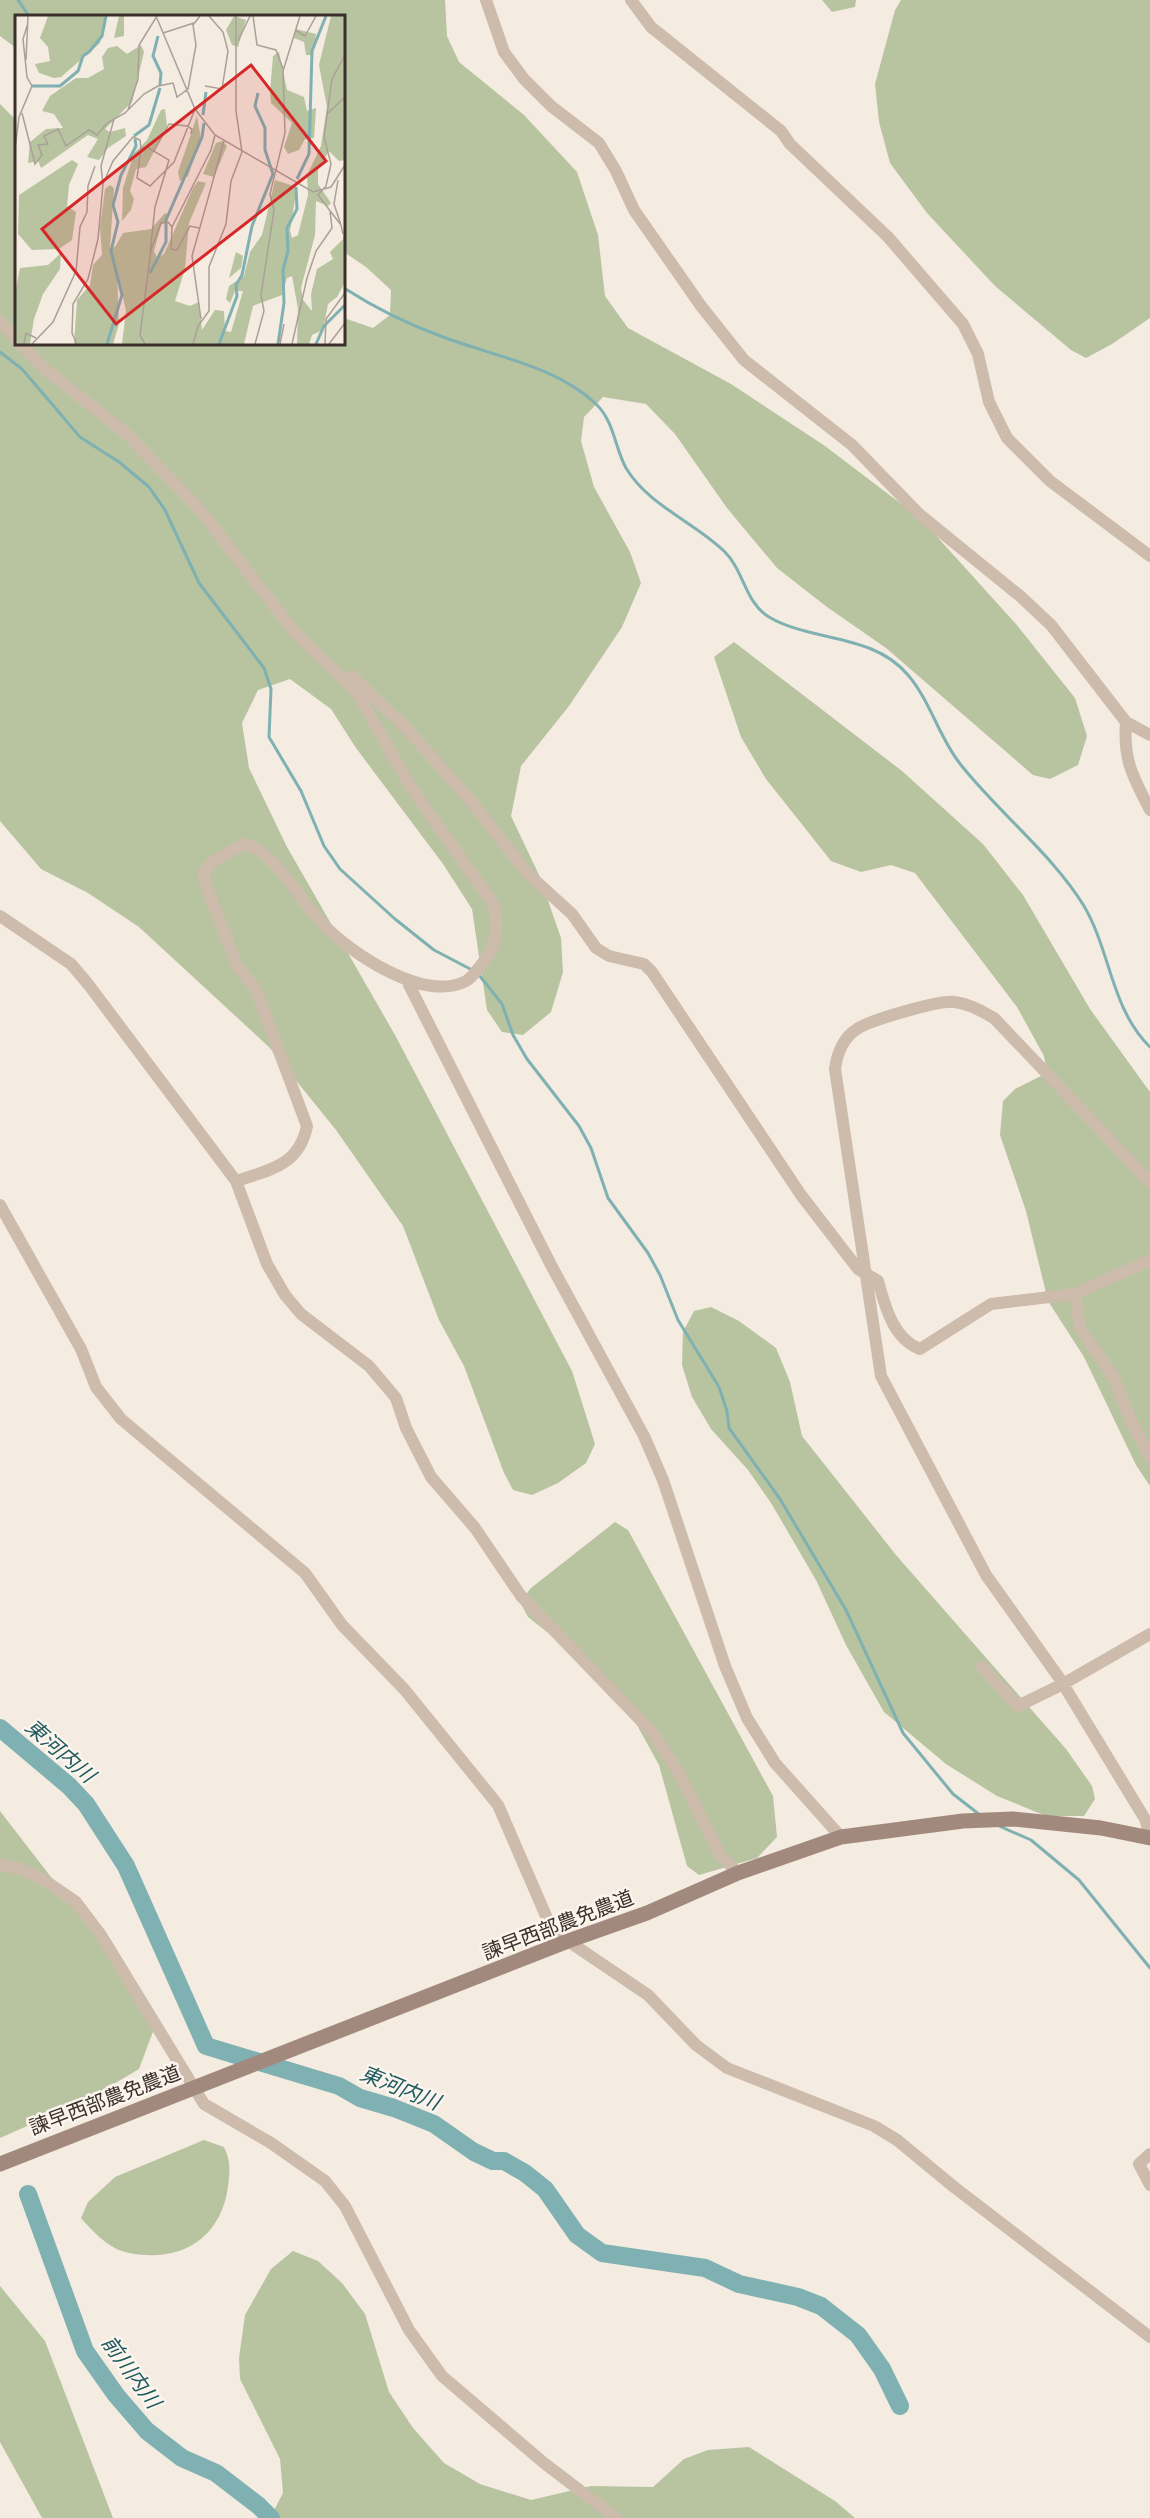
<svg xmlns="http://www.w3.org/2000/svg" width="1150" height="2518" viewBox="0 0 1150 2518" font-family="Roboto,'Noto Sans JP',sans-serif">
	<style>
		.green { fill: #b8c4a0 }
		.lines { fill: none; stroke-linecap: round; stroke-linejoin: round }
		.stream { stroke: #7fb0b2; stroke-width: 3 }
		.river { stroke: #7fb0b2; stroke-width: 18 }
		.street { stroke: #cdbbac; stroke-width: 12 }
		.secondary { stroke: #a18a7d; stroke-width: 15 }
		.labels { text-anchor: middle; stroke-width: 5; stroke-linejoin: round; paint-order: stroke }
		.street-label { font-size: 20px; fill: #3b302b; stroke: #fbf5ee }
		.water-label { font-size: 21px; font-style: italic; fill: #1f5a5e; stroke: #fbf5ee }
		.inset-river { fill: none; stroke: #7fb0b2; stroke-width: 3 }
		.inset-road { fill: none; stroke: #aaa098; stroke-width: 1.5 }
		.view { fill: #d62828; fill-opacity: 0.15; stroke: #d62828; stroke-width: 3 }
		.inset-edge { fill: none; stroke: #3b302b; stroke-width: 3 }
	</style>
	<rect width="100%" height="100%" fill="#f4ebe1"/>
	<path class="green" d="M0,0H445L447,36L459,62L524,115L577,172L598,235L605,296L628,328L731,384L825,446L921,519L1016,624L1075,698L1087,736L1078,765L1050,779L1033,775L886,648L827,607L777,568L727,508L675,434L646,404L603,397L584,417L581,441L594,487L630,552L641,583L622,627L569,706L521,766L511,816L539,875L561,938L563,972L551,1012L523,1035L502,1032L487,1010L472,909L443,864L356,748L331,709L290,679L258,690L242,723L249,768L287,847L395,1035L572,1371L595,1444L586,1463L558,1483L532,1495L513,1490L504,1473L464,1366L439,1320L403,1226L336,1130L269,1047L139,927L88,893L41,869L0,821V104L16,120V344H344V318L373,328L390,315L391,290L366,267L344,252V16H16V48L0,36Z
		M822,0H856L855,7L832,12Z
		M901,0H1150V318L1112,344L1086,358L1071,350L995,286L927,213L890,163L879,122L875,84L895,10Z
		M734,642L902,771L983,844L1023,895L1090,1009L1150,1092V1486L1136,1465L1084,1357L1048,1301L1026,1211L1000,1135L1003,1101L1015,1089L1047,1073L1044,1056L1017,1007L915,873L891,865L861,872L831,861L766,779L741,737L714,657Z
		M711,1307L739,1321L776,1348L790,1382L802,1436L896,1555L1066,1749L1092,1786L1095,1799L1084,1816H1046L997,1796L946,1764L884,1712L846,1645L816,1580L771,1503L748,1470L711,1429L692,1397L682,1365L683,1332L694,1311Z
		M615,1522L628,1530L773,1796L777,1837L757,1858L699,1875L687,1866L659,1765L632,1716L552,1636L528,1617L520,1602L531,1588Z
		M0,1811L118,1964L154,2029L139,2069L90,2098L0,2138Z
		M204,2140L224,2147C231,2162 230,2171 228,2187C220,2242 177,2264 125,2252C109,2248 92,2231 81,2218L88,2202L115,2177Z
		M293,2251L318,2261L342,2283L365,2314L389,2392L413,2428L444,2463L480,2484L531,2500L591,2486L653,2487L684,2459L708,2450L749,2447L835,2501L855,2518H270L283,2493L280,2459L240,2379L239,2358L245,2315L271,2269Z
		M0,2286L45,2341L113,2518H42L0,2442Z"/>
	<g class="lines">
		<path class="stream" d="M18,0L29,16
			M344,288C375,308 407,324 443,337C493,356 557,366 597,405C614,422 615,448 626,468C648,505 694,522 724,551C744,570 745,603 769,617C811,642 873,633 908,675C931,702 939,738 961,765C999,813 1053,855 1084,906C1111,952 1111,1009 1150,1047
			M0,352L22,369L80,437L119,462L149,487L165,510L199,583L264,668L271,689L269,737L301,791L324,846L340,869L395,919L434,950L474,971
			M479,975L502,1004L513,1035L527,1059L579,1126L591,1148L608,1198L648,1253L660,1275L678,1320L719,1387L727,1411L729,1428L780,1499L846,1610L903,1733L953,1794L980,1815
			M999,1826L1031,1840L1079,1880L1150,1968"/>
		<path class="river" d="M0,1728L69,1786L86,1804L126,1866L206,2046L339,2086L360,2098L394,2108L434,2124L474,2152L493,2161H504L525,2173L545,2189L577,2235L602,2253L705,2268L739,2284L798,2297L821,2306L858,2335L882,2369L900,2406
			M28,2194L85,2351L116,2395L147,2431L182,2458L216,2473L259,2506L271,2518"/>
		<path class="street" d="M486,0L504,52L524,79L551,106L599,143L616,171L634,210L701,306L744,360L852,445L919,514L1020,596L1051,625L1126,722L1150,735
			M631,0L651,27L781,131L790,144L888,237L963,324L978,354L989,402L1007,438L1050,481L1150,556
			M0,321L16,339
			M20,344L46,370L128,435L200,510L296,634L356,691L410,786L494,905C499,929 497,946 481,965C477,970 472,978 466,981C424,1003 350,953 322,923C300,901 274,849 243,844L212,862L204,873L205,883L237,965L256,990L307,1126C299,1166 269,1170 236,1181
			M352,676L406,728L471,801L528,874L572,914L596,948L609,956L644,964L652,972L801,1195L858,1269L878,1281C885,1306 893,1339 920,1349L991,1304L1075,1294L1150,1260
			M1126,722C1123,760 1133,777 1150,810
			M0,916L71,964L88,984L236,1181L267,1264L285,1295L301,1314L369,1366L396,1398L406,1428L431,1477L475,1528L521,1596L652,1732L677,1770L721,1856L738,1873
			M406,979L551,1265L644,1436L663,1480L725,1666L747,1718L775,1763L841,1837
			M1150,1182L994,1018C981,1011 970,1004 955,1002C939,1000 870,1020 857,1029C843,1038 837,1054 835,1069L881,1376L986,1575L1060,1679L1145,1819L1150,1834
			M0,1205L81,1349L96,1387L121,1419L305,1573L342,1625L404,1689L498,1805L556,1939L568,1941L648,1995L696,2045L727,2068L874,2126L897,2140L954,2187L1150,2337
			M1075,1294L1080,1328L1114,1378L1131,1421L1150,1457
			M982,1667L1018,1706L1063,1684L1150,1634
			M0,1865L18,1868L41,1878L76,1902L101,1935L204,2104L271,2143L325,2181L345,2206L409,2330L442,2376L544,2463L616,2518
			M1150,2154L1139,2164L1150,2185"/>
		<path class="secondary" d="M0,2164L568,1941L647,1913L738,1873L841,1837L963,1821L1013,1819L1101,1828L1150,1838"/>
	</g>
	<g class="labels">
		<g class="street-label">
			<text transform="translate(558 1925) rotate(-21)" y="7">諫早西部農免農道</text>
			<text transform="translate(105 2100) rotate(-21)" y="7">諫早西部農免農道</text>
		</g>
		<g class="water-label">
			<text transform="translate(60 1751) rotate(41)" y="7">東河内川</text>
			<text transform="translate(400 2088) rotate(22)" y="7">東河内川</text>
			<text transform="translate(131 2372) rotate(54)" y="7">前川内川</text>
		</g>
	</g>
	<g transform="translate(15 15)">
		<rect width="330" height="330" fill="#f4ebe1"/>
		<path d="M33,1H91L85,28L46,62L39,63L24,58L20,49L35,46L33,32L25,23ZM104,1H109V21L99,23ZM219,1L231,5L223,32L217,30L211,15ZM316,1H330V145L324,146L314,136L303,155V169L316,188L313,191L301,186L300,220L286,273L288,285L297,296L296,279L302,254L318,244L315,237L328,224L330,204V267L322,282L313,289L308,315L297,320L294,329H282L283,294L277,261L272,263L267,280L238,291L229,329H107L111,296L102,256L104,309L98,329H59L62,285L75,270L78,250L87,240L85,212L90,174L95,170L99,173L95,233L100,232L108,218L136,214L150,198L155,200L146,211L139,236L142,243L149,239L178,173L183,166L191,168L174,208L170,254L160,286L175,291L184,287L187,315L200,295L209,296L210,316L216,317L228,276H220L215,288L211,284L214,271L229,261L235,237L247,220L260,165L282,172L275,216L277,223L283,220L293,180L292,160L306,131L312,92L304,50ZM281,14L301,19L298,40H291L289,27L279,23ZM126,30L129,37L117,87L90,114L95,117L110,113L111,121L93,133L84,145L72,142L83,124L73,120L26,153L23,146L13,148L15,127L31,114L48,113L39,99L27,96L35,81L61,63H73L89,54L87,42L93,33L102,31L112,39ZM264,37L272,75L289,82L292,96L301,93L299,123L290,124L284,135L273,139L269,132L277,108L256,88L255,77L258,41ZM150,94L152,111L131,152L121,154L115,176L119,184L116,195L107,206L108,173L119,138L132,125L146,95ZM182,101L186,124L173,161L165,166L163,157ZM207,126L212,131L199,162L188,159L201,128ZM57,145L63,149L54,170L52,191L61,197L57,225L44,234L17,235L3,219L4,180ZM221,237L228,241L226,253L214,263ZM46,238L45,254L28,279L19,304L15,329H0V279L5,253L33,250Z" fill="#b8c4a0"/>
		<path class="inset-river" d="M143,21L138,41L146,58L145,70M74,37L87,21L91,1M16,71H45L63,56L68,41L74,37M188,100L191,77M119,121L134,110L145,73M282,164L294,139L297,36L311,1M135,258L151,227V205L187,122L189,108M92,329L107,280L96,236L103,207L98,190L106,160L121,131L120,124M204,329L222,281L221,270L227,260L237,211L258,159L250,135V113L240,91L243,78M263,329L269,288L268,255L273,236L272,213L282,194L281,172M301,329L309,311L330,290"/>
		<path class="inset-road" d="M141,1L180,94L200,120L298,177L316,172L330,150M238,1L242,30L261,35L268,54M280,15L290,21L301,1M148,18L179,8M223,26L235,1M11,45L13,1M190,71L207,74L213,36L208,17L194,1M113,95L123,64L124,30L142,1M7,98L20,149L27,140L23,130L33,129L29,121L43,114L51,131L74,115L82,120L92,108L110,98L129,79L143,71L158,68L162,82L173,74L181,30L178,10L185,1M313,98L330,82M126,133L122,163L135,171L159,147L180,94M0,134L4,102L17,71L12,62L8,24L13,8M139,136L154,109L172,111L177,114L176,119M323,165L319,189L326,210M88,169L98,146L118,122L125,125L126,133L132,132L154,145L140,192L135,239M184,213L175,211L162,235L156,234L157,212L196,135L200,120M328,219L326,210L303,180L311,171L316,149L309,122L317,64L330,40M186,304L177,241L209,126M9,329L11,318L21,323M17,329L38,307L61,256L65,212L72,197L73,171L80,151M62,329L57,318L58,289L73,264L83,224L88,169L86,151L99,104M130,329L125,320L136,235L146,208L153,207L157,212M178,329L183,311L194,296V252L211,209L216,166L227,137L221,96V1M240,329L249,296L246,280L259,195L255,179L270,118L268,56L285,1M265,329L269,309M277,329L292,263L301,236L317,213L315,196M310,329L311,304L330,278M314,329L330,308"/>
		<path class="view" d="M236,50L311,146L101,309L27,214Z"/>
		<rect width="330" height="330" class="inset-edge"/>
	</g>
</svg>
